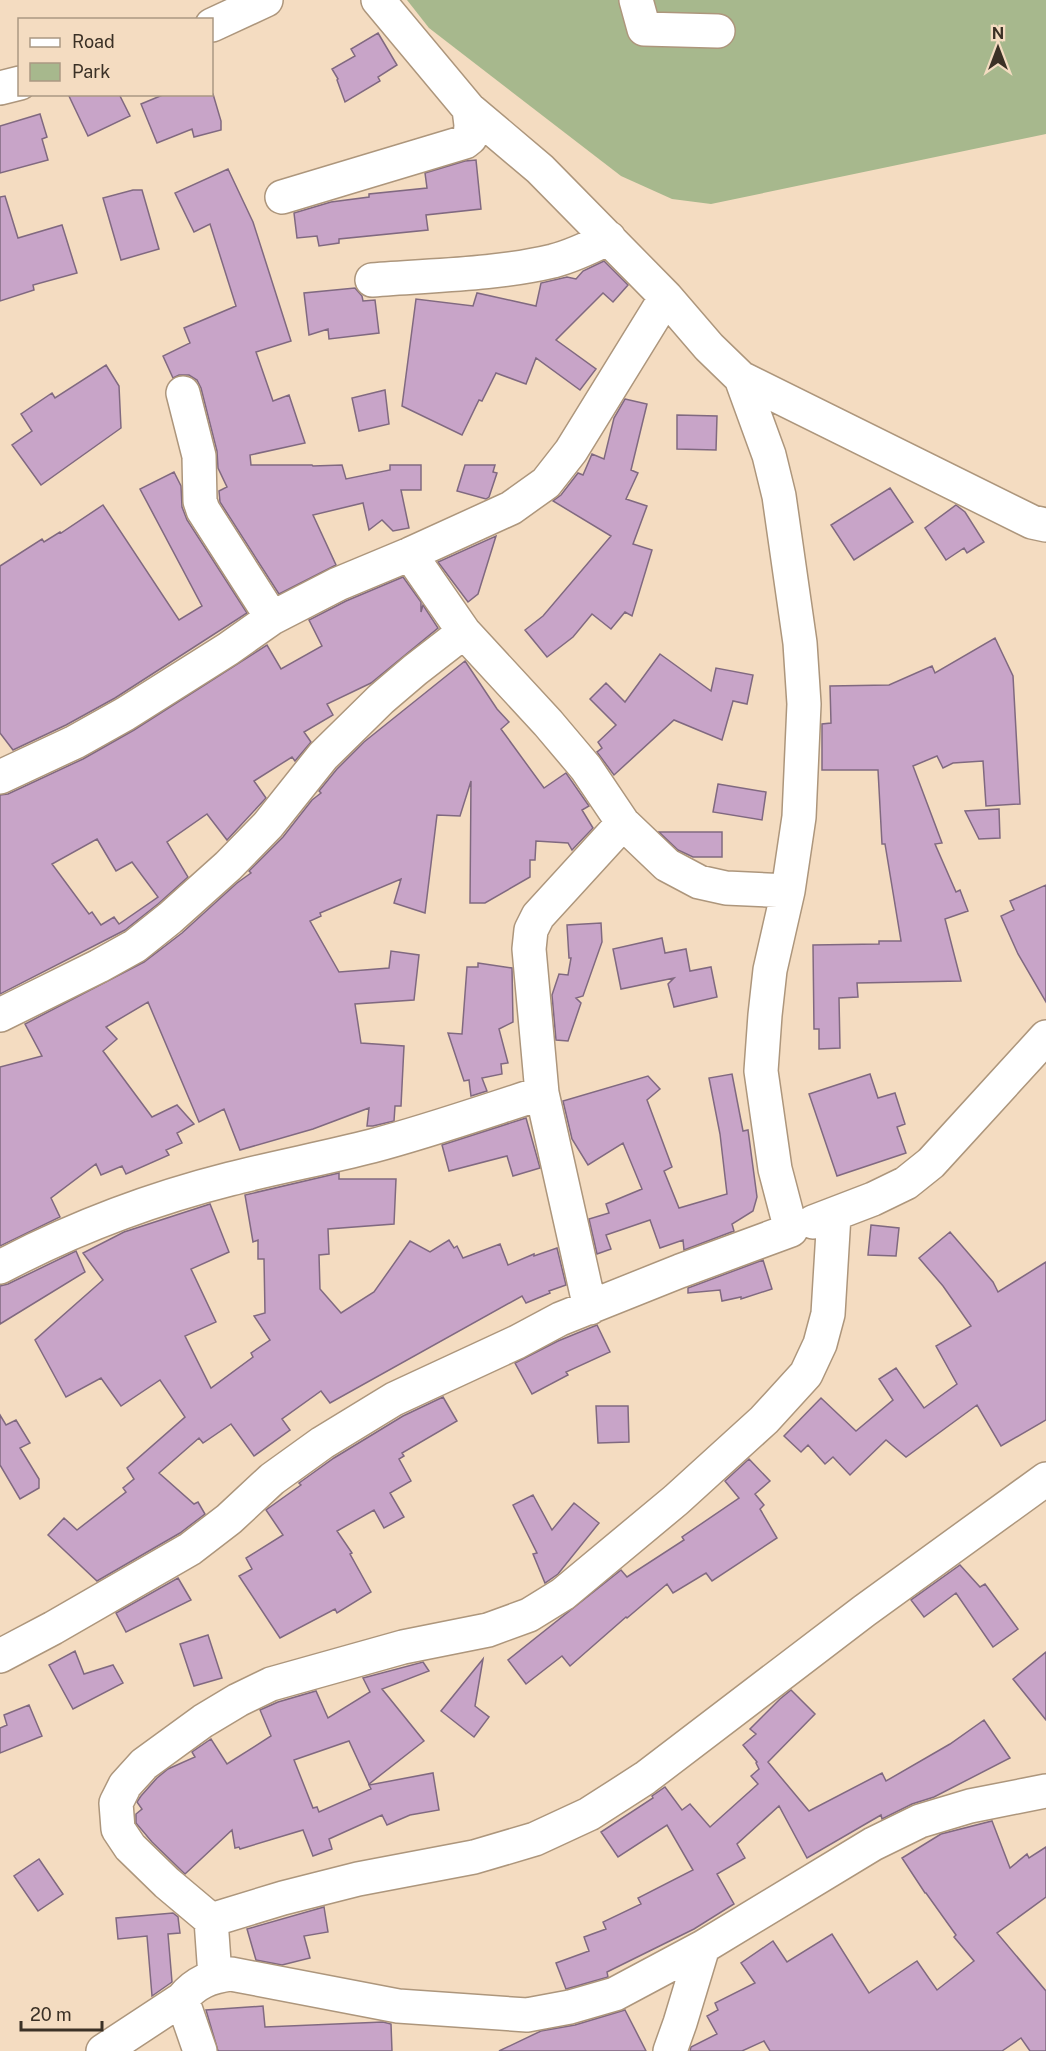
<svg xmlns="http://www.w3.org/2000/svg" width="1046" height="2051" viewBox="0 0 1046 2051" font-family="'Public Sans',sans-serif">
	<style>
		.green { fill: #a7b88d }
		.building { fill: #c8a4c8; stroke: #806980; stroke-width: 1.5; fill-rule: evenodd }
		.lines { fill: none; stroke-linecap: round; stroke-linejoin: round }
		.minor-casing { stroke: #ad967c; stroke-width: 36 }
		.minor { stroke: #fff; stroke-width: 33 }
	</style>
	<rect width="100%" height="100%" fill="#f4dcc1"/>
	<path class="green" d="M407,0H1046V134L711,204L672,199L621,176L429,28Z"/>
	<path class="building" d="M378,33L397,65L378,77L380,81L345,102L337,80L338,79L332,69L355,56L351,49Z
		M68,94H119L130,116L88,136Z
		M165,94H213L221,121V130L194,137L192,129L157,143L141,104Z
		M40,114L47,137L42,139L48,160L0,173V126Z
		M476,160L481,209L426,215L428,230L339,239V243L319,246L317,236L297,238L294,213L331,202L369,197V194L427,188L425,173L465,161Z
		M228,169L253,222L291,341L256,352L273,401L289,395L305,443L250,455L251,465H312L313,466L342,465L346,479L390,470V465H421V490H401L409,528L393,531L382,520L369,530L363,503L313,515L336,565L279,594L220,502L219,491L227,487L218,468L217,451L201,388L197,380L189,375H179L173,378L163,356L190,343L184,328L236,306L210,224L194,232L175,193Z
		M133,190H142L159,249L121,260L103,198Z
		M5,196L18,238L62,225L77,273L33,285L34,290L0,301V197Z
		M604,261L628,285L613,302L603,293L556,340L596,369L580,390L536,358L526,384L496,373L482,401L479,400L462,435L402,406L416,299L473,306L477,293L536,306L541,283L567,277L576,279L583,271Z
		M355,288L362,296L363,301L375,300L379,333L329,339L328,329L309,335L304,293Z
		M106,365L119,386L121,428L41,485L12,445L32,431L21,414L52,393L55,398Z
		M385,390L389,424L359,431L352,398Z
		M625,399L647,404L631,470L638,473L626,499L647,506L633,544L652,550L632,616L625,612L611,629L592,614L573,637L547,657L525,630L543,616L611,536L553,501L561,495L578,473L583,475L592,454L604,459L614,418Z
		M677,415L717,416L716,450L677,449Z
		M465,465H495L493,472L497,473L489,497L486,499L457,491Z
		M174,472L181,486L182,507L187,520L247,613L115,698L66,725L13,750L0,733V566L42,539L44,542L60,532L61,533L103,505L179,620L202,606L140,489Z
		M890,488L913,522L854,560L831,525Z
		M956,505L965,512L984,542L967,553L964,548L946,560L925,528Z
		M496,536L478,594L468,602L438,562Z
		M403,577L421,602V612L423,605L438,628L371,683L327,704L333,715L304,732L311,742L295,761L292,757L254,781L266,798L227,840L207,814L167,842L188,877L158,904L125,930L0,994V795L8,794L83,759L134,730L267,645L281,669L322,646L309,620L346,601ZM97,839L116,871L132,862L158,897L119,924L114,917L101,925L92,912L89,914L52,864Z
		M995,638L1013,676L1020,804L986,806L983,761L953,763L943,768L937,756L913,766L942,843L935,844L956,892L960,890L968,911L945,919L961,981L857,983L858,997L839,998L840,1048L819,1049V1029H814L813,945L879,944V941H901L885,844H882L878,770H822V724L831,723L830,686L889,685L932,666L935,673Z
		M660,654L711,691L716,668L753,675L747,704L733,701L722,740L674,720L614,775L597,752L602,748L598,742L616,725L590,699L606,683L625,702Z
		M465,661L497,709L509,722L501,729L544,788L566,773L589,806L582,810L593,828L572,850L568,843L536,841L535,860H530V877L485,903H470L471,781L460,816L437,815L425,913L394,903L401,879L320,913L321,916L310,921L339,972L389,968L391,951L419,955L414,1000L355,1004L361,1043L404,1046L401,1106H395L394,1121L373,1126H367L369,1108L313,1129L240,1150L224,1109L199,1122L148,1002L106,1027L117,1039L103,1051L152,1117L177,1105L194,1124L177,1133L182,1143L166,1150L169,1155L126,1174L122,1166L101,1175L96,1164L51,1198L60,1217L0,1246V1067L42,1056L25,1024L144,962L182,933L237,883L251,873L249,871L283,837L312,800L321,793L319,791L337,769L364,742Z
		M718,784L766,792L762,820L713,812Z
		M999,809L1000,838L979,839L965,811Z
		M659,832H722V857H693L678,850Z
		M1046,885V1002L1018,954L1001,916L1014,910L1010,901Z
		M601,923L602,942L583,996L576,998L581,1003L568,1041L556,1040L552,995L559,974L568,975L571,958H569L567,925Z
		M662,938L665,953L686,949L690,971L711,967L717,997L674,1007L668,984L674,978L621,989L613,949Z
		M478,963L512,968L513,1022L499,1029L508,1063L501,1064L502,1074L482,1078L487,1091L471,1096L469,1080L464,1081L448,1033L462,1034L467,967H478Z
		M732,1074L743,1131L748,1130L757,1197L753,1211L732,1224L734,1231L684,1250L683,1240L660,1248L650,1220L606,1235L611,1249L597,1254L589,1219L609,1213L606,1204L642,1189L623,1143L588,1165L572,1139L563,1101L648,1076L660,1089L647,1100L672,1167L664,1171L679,1208L727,1194L720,1134L709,1078Z
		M870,1074L878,1098L895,1093L905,1124L897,1127L906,1153L837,1176L809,1094Z
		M526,1118L540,1168L513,1176L507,1156L449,1171L442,1145Z
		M339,1173V1179H396L394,1224L328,1229L329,1254L319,1255L320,1289L341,1313L374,1292L410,1241L430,1252L449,1240L454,1248L457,1246L463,1258L500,1244L508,1265L534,1254V1256L557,1248L566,1285L549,1291L550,1293L526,1303L522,1296L330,1403L321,1391L282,1419L290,1430L254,1456L231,1424L203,1443L199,1438L159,1473L194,1504L198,1502L205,1514L180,1533L97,1581L48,1535L64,1518L77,1530L126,1492L123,1488L134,1479L127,1468L185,1417L160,1380L121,1406L101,1378L66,1397L35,1340L103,1280L83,1253L124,1232L210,1204L229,1252L191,1269L216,1322L185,1336L211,1388L253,1357L251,1353L270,1340L254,1316L265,1313L264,1259H258V1240L253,1242L245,1195Z
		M871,1225L899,1228L896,1256L868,1255Z
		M950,1232L993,1282L998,1292L1046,1262V1420L1001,1446L977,1405L906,1457L886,1440L850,1475L833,1457L825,1464L808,1445L801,1452L784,1436L821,1398L856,1431L893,1400L879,1379L896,1368L924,1408L957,1384L936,1346L971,1326L943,1286L919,1258Z
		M76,1251L85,1272L0,1324V1286L8,1284Z
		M763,1260L772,1289L741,1299V1297L722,1301L720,1290L688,1293V1288Z
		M597,1325L610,1352L566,1372L568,1375L532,1394L515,1363L558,1341Z
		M443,1397L457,1421L402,1453L404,1456L399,1459L411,1481L390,1493L404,1517L384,1528L374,1510L337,1531L352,1553L350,1554L371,1592L337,1613L335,1609L280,1638L239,1576L252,1569L246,1558L283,1535L266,1510L301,1485L299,1483L334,1458L403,1416Z
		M596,1406H628L629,1442L598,1443Z
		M0,1415L6,1425L16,1420L30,1443L20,1448L39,1479V1488L20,1499L0,1465Z
		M749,1459L770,1481L755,1494L764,1505L760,1509L777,1538L712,1581L706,1573L673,1593L667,1584L627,1618L626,1617L570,1666L562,1656L526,1684L508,1660L621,1570L627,1577L684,1540L682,1537L739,1498L725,1481Z
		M533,1495L552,1530L574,1503L599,1523L558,1574L545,1583L533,1554L537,1553L513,1505Z
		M960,1565L980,1587L985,1584L1018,1629L993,1647L956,1593L924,1617L911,1600Z
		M178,1578L191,1600L126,1632L116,1613Z
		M208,1635L222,1678L194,1686L180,1644Z
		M75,1651L84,1674L113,1665L123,1683L73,1709L49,1665Z
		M1046,1652V1720L1013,1679Z
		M483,1659L475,1706L489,1717L474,1737L441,1711Z
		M423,1662L429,1671L382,1689L424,1741L369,1784L349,1741L294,1760L313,1808L317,1807L319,1812L371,1789L369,1785L433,1773L439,1810L410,1815L387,1825L382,1815L329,1839L332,1849L313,1856L303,1830L240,1849L239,1847L235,1848L232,1830L185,1874L152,1842L136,1823V1814L142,1809L137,1802L141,1796L157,1778L168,1769L195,1757L192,1752L211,1739L227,1764L271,1736L260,1710L278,1702L316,1691L328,1718L370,1692L363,1678Z
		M791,1690L815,1714L768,1762L809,1811L882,1773L886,1781L950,1744L984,1720L1010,1758L934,1797L912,1804L882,1819L881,1815L807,1858L779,1806L737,1844L745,1858L717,1874L734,1904L694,1929L607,1972L608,1977L566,1989L556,1963L589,1951L584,1937L606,1929L603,1922L641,1904L638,1898L693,1870L667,1825L618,1857L601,1832L653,1798L652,1796L665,1787L682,1810L690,1804L710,1827L758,1784L751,1776L759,1769L756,1763L757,1762L743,1745L756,1734L750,1729L780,1699Z
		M29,1705L42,1736L0,1753V1728L7,1725L4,1715Z
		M992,1821L1010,1868L1027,1854L1029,1858L1046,1847V1897L997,1933L1046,1991V2051H1030L1021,2038L1002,2051H770L764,2041L742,2051H690L691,2047L717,2034L707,2016L718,2010L715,2003L755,1983L741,1963L773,1941L787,1962L832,1934L869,1993L917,1961L937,1990L974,1961L954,1937L956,1935L926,1893H925L902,1858L941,1834Z
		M39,1859L63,1894L38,1911L14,1876Z
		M324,1907L328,1932L304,1936L310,1958L282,1965L256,1960L247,1929Z
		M173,1913L178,1917L180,1933L168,1934L172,1982L152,1996L147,1936L118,1939L116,1918Z
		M263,2006L265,2027L383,2022L391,2024L392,2051H218L206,2010Z
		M625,2010L646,2051H499L541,2031L575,2025Z"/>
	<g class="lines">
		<g class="minor-casing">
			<path id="minor" d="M636,0L644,29L718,31
				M212,25L266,0
				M0,88L20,83
				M282,197L465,142L470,138L471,125L469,109
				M372,280C432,275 494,275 553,261C572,256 591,247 609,238
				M666,297L709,347L741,378L1032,522L1046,525
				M183,393L199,456L200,501L203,510L272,618
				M410,554L464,632L548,723L586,768L623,823L667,865L699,882L726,888L788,891
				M0,777L75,742L125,714L228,649L272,618L338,584L410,554L511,508L546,483L571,451L666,297L540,169L469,109L378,0
				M0,1015L99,966L135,946L170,918L228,866L268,825L323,756L381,699L415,670L464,632
				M813,1222L873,1199L906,1183L931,1163L1046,1037
				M0,1267C72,1229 151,1199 230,1179C277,1167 325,1158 372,1146C429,1131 486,1111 542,1093
				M590,1308L542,1093L529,949L531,930L538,916L623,823
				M0,1656L53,1628L190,1549L229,1519L272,1479L322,1443L394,1399L517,1342L560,1319L680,1271L791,1230L775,1169L761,1071L765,1015L770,970L788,891L799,817L804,704L800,643L779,496L769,455L741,378
				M211,1920L283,1898L358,1879L474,1857L535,1839L589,1814L645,1778L864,1611L1046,1479
				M215,1976L211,1920L167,1883L130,1847L118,1829L116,1803L125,1785L144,1764L203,1721L238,1700L271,1684L403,1647L488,1630L529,1615L563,1594L676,1500L764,1420L806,1374L820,1344L828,1314L834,1215
				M182,1999L200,2051
				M103,2051L182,1999C196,1982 210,1977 231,1974L398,2006L527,2015L570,2007L615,1994L703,1947L873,1844L920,1821L970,1806L1046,1791
				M670,2051L680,2023L703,1947"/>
		</g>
		<use href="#minor" class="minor"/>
	</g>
	<rect x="18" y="18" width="195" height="78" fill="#f4dcc1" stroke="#aa9883" stroke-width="1.5"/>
	<rect x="30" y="38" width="30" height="9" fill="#ffffff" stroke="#aa9883" stroke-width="1.5"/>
	<text x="72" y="48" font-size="18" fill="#3b3126">Road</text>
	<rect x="30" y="63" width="30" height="18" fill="#a7b88d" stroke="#aa9883" stroke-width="1.5"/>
	<text x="72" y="78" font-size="18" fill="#3b3126">Park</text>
	<g transform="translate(998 48)" stroke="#f4dcc1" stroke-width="4.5" paint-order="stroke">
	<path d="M0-4.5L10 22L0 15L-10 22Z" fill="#3b3126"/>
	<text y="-9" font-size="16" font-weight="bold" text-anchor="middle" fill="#3b3126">N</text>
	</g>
	<path d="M21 2021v9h81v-9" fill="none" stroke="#3b3126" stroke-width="3"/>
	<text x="30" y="2021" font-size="18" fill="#3b3126" stroke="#f4dcc1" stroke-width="4.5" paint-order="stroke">20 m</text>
</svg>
